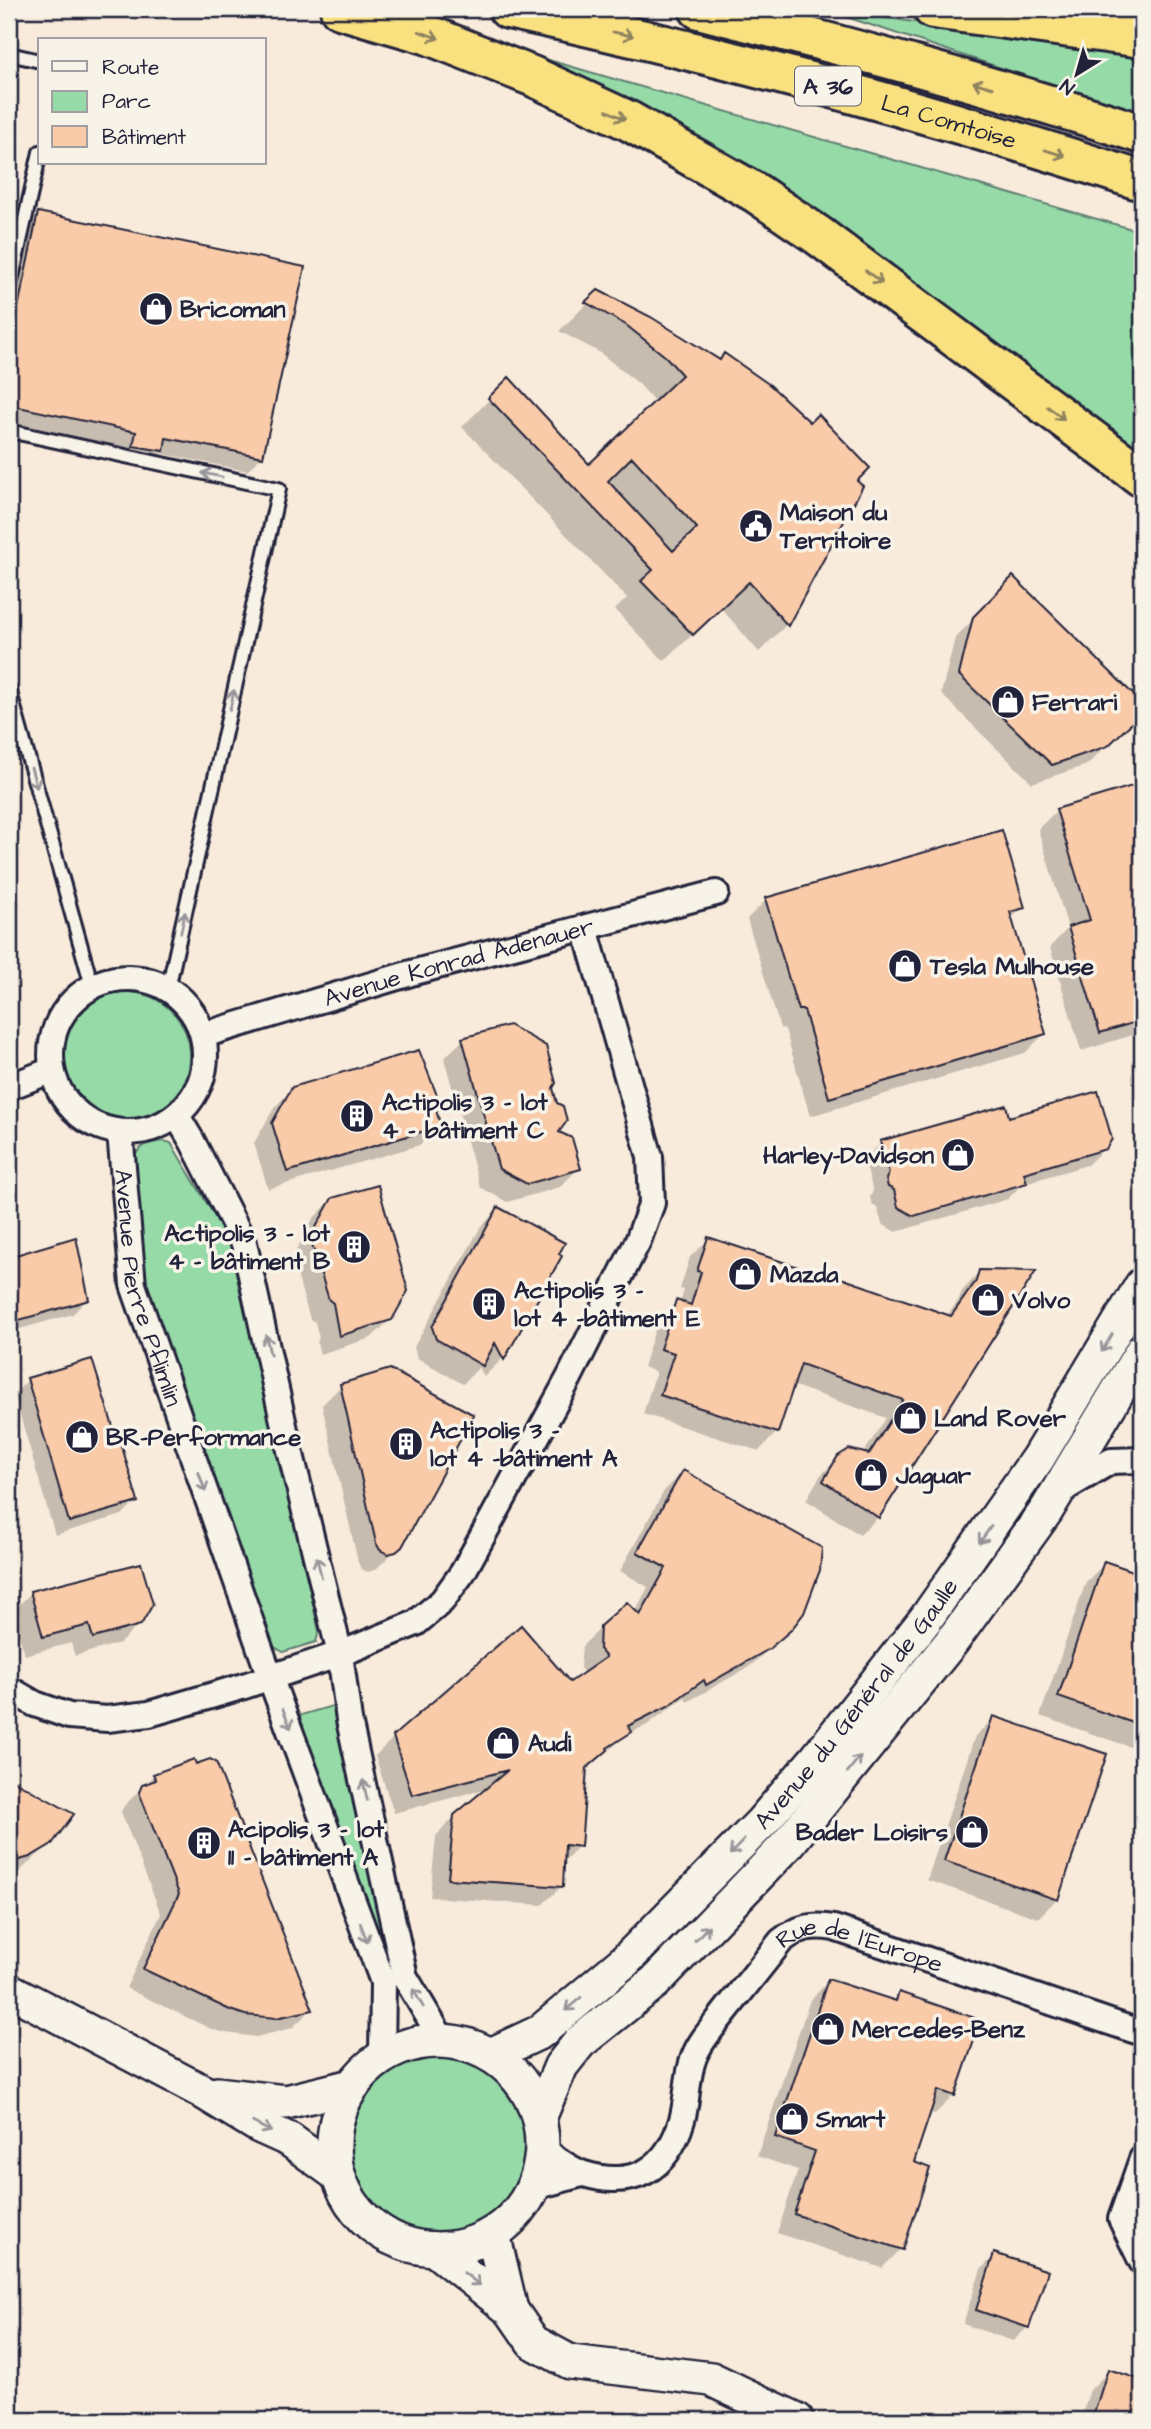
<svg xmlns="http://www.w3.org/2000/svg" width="1151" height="2429" viewBox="0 0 1151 2429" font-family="'Architects Daughter',sans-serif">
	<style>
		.green { fill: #96dba7; stroke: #5c7e71; stroke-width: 2 }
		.shadow { fill: #0003 }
		.building { fill: #facba9; stroke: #22223b; stroke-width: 2; fill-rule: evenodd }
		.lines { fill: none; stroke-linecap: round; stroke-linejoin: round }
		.service-casing { stroke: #22223b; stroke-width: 18 }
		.minor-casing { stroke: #22223b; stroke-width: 30 }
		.secondary-casing { stroke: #22223b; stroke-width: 38 }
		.motorway-casing { stroke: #22223b; stroke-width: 44 }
		.service { stroke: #f7f3e8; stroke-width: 12 }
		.minor { stroke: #f7f3e8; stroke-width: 24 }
		.secondary { stroke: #f7f3e8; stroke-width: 33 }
		.motorway { stroke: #fae180; stroke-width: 38 }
		.oneway { stroke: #8e825e }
		.oneway2 { stroke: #97959a }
		.labels { text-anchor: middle; stroke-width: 7; stroke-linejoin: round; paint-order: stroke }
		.shield { fill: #f7f3e8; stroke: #62616f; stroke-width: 2 }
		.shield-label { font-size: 23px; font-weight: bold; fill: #22223b }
		.street-label { font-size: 24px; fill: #22223b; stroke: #f7f3e8 }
		.poi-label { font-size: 24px; font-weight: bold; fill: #22223b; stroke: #f7f3e8; text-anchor: start }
	</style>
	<rect width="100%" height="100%" fill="#f8ebdb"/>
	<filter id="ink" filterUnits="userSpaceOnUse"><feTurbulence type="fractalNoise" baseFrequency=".0143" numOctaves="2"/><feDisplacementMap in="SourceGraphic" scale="14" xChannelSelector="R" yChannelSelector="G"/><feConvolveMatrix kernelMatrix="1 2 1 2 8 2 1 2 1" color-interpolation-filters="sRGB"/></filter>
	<g filter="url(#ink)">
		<path class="green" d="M822,9L1142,54V114Z
			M1045,9H1142V23Z
			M507,48L1142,232V461Z
			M62 1056a64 64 0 1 1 128 0a64 64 0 1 1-128 0Z
			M164,1141L171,1143L223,1230L237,1262L319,1631L316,1642L283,1652L273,1646L270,1642L142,1282L132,1161C139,1145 147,1143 164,1141Z
			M332,1706L338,1711L396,1972L387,1974L298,1722L301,1715Z
			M344 2146a94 94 0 1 1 188 0a94 94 0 1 1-188 0Z"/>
		<path class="shadow" d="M9,128L15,130L9,162Z
			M38,213L261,457L247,471L159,453L148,464L120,459L123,446L9,422V302L24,228Z
			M599,292L719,361L724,355L860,486L786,625L759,652L721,608L664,661L615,610L627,598L462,427L509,380L589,467L656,403L639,384L599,352L559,331Z
			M1013,579L1142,706V710L1087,765L1032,783L941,694L955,638Z
			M1142,785V1032L1081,1051L1050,947L1068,928L1038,829L1057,810Z
			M9,865L20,905L9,917Z
			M766,900L1023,907L1010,920L1044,1034L1025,1053L810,1116L785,1029L780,1028L747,919Z
			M463,1040L551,1088L556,1132L579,1168L560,1187L507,1202L480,1187L444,1058Z
			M293,1088L440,1108L435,1113L439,1126L420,1145L268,1189L254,1143L274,1108Z
			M1008,1119L1105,1148L1087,1165L1022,1184L1008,1199L896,1232L882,1224L877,1207L872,1204L870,1197L873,1191L864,1159L881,1143Z
			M332,1199L391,1319L371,1338L320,1354L317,1343L319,1338L315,1322L310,1319L292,1258L313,1219Z
			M498,1209L559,1256L502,1359L484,1377L479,1367L463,1384L417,1358L414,1347L480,1228Z
			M75,1239L87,1299L73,1314L9,1332V1259Z
			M709,1239L947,1316L958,1301L962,1291L980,1272L878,1517L860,1535L806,1500L820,1476L839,1457L863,1454L886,1418L792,1385L777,1432L759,1451L643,1414L656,1372L643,1367L658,1320L677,1302L680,1303L684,1290L680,1289L690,1257Z
			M28,1380L136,1501L122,1515L55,1535L14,1394Z
			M341,1386L400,1546L375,1570L368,1572L361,1569L358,1562L322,1405Z
			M683,1472L770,1648L749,1667L687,1702L685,1697L647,1725L626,1735L585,1771L579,1846L562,1863L561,1887L542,1905L430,1897L436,1836L455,1816L489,1788L394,1813L375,1756L394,1737L569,1684L585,1674L580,1668L582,1646L602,1627L635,1612L648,1587L620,1571L664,1491Z
			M1105,1563L1142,1576V1751L1040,1716L1086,1582Z
			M31,1593L139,1624L120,1643L75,1656L71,1643L25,1655L12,1612Z
			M994,1718L1057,1899L1038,1918L927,1880L975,1736Z
			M154,1776L311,2010L292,2028L256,2037L226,2033L211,2029L126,1988L161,1914L121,1812L124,1806Z
			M9,1780L71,1815L60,1833L40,1853L21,1870L9,1876Z
			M829,1981L892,2002L899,1994L954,2095L935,2114L929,2112L912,2163L928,2169L901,2249L882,2268L777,2233L798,2170L757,2156L810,2000Z
			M995,2255L1028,2327L1013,2341L963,2324L981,2269Z
			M1109,2371L1142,2382V2420H1080L1090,2390Z"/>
		<path class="building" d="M38,212L305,267L263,457L166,438L164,451L133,446L136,432L9,405V351Z
			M598,290L651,317L720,360L724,353L770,385L810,422L818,414L870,468L857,481L863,486L788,626L749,582L693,635L641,581L653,570L488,398L509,377L589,464L682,375L666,357L626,325L585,302ZM632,457L697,528L673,551L608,481Z
			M1013,576L1142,703V713L1108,746L1052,765L959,675L973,617Z
			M1142,783V1020L1100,1033L1068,927L1090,920L1056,809Z
			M1002,830L1025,908L1010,912L1046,1034L829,1098L804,1010H798L765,898Z
			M509,1025L546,1046L556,1083L553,1088L557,1103L563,1106L567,1121L559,1132L572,1138L581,1169L527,1184L499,1169L462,1038Z
			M419,1050L442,1108L436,1110L441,1126L287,1172L272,1123L292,1087Z
			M1098,1091L1112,1139L1106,1149L1024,1173L1027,1183L914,1216L898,1207L894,1190L888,1187L886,1179L889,1173L880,1141L1006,1105L1009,1117Z
			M378,1185L408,1291L392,1320L339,1336L333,1303L329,1300L310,1238L332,1198Z
			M498,1207L565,1243L559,1254L562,1256L504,1360L495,1343L483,1366L436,1339L432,1327Z
			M76,1237L89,1300L9,1323V1257Z
			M708,1237L810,1271L812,1268L951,1316L976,1281L979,1270L1036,1271L879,1518L823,1481L838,1456L849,1449L869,1454L903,1400L801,1364L778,1433L660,1395L674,1353L660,1349L676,1300L691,1305L701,1272L697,1271Z
			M92,1359L114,1430L117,1429L138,1502L69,1522L27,1378Z
			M390,1369L474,1415L402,1547L396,1552L388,1554L380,1550L376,1543L340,1384Z
			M683,1470L822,1548L820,1570L804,1613L791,1630L769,1649L706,1685L704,1680L668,1706L628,1726L632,1732L607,1748L608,1750L587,1768L581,1847L565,1845L563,1887L448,1879L454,1815L508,1770L412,1795L393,1736L521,1625L570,1682L606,1657L599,1649L600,1626L627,1602L640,1615L666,1568L637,1552Z
			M1104,1561L1142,1574V1726L1058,1697Z
			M141,1563L153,1604L141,1625L93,1638L89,1625L43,1637L30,1591Z
			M993,1716L1107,1754L1058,1900L944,1861Z
			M194,1759L196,1764L210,1759L216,1762L313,2010L276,2018L245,2015L230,2010L143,1969L179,1894L139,1792L142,1785L156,1780L153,1774Z
			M9,1778L74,1814L52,1844L30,1857L9,1863Z
			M828,1979L896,2001L899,1992L981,2020L955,2096L938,2090L914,2162L930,2168L903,2250L794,2214L815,2151L775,2137Z
			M994,2253L1048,2271L1029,2328L976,2310Z
			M1108,2369L1142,2380V2420H1092Z"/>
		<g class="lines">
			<g class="service-casing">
				<path id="service" d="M9,54L40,61
					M9,291L40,152
					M9,431L279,489L168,989
					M9,689L92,986"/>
			</g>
			<g class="minor-casing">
				<g id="minor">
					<circle cx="128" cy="1055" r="77"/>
					<path id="s1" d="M203,1035L411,973L716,893"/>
					<path d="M9,1087L52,1070"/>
					<path d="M177,1116L192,1141L244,1243L285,1430L340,1654L349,1720L405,1977L443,2041"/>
					<path id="s2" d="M120,1132L133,1285L270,1677L383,1982L382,2057"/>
					<path d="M1059,1492L1111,1461L1142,1460"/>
					<path d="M9,1689L35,1704L69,1716L107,1719L149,1714L241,1687L340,1654L416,1623L442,1601L463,1572L569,1378L638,1241L652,1203L650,1157L585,928"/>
					<path id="s3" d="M543,2150C555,2157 570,2170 584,2174C634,2189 667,2170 682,2120C688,2100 686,2077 694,2057C700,2041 714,2026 724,2013C743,1989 762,1965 781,1941C799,1927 812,1924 834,1928L1142,2033"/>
					<path d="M1142,2159L1121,2219L1142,2262"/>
					<path d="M534,2187L582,2174"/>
				</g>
			</g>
			<g class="secondary-casing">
				<g id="secondary">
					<path d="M9,1990L203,2092L259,2126L290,2140L338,2175"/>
					<circle cx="438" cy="2145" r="104"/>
					<path id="s4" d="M493,2054L540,2032L626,1960L762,1822L817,1758L925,1620L1038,1458L1142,1285"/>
					<path d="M217,2094L286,2102L352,2086"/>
					<path d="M539,2118L561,2066L580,2042L655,1982L787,1845L953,1640L1046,1511L1142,1351"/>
					<path d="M493,2234L511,2310"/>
					<path d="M434,2249L511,2310L533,2342L570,2362L711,2379L797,2420"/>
				</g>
			</g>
			<g class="motorway-casing">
				<g id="motorway">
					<path d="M340,9L426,34L532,76L629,121L756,193L819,236L1142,477"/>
					<path id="s5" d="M508,9C723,55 934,113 1142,181"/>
					<path d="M699,9C847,47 996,86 1142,134"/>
					<path d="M933,9L1142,38"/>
				</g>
			</g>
			<use href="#service" class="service"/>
			<use href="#minor" class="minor"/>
			<use href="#secondary" class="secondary"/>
			<use href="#motorway" class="motorway"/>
		</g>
		<defs><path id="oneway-shaft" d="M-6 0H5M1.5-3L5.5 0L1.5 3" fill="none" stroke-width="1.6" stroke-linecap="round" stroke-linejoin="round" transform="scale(1.75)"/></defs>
		<g class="oneway">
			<use href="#oneway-shaft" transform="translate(623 34) rotate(12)"/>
			<use href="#oneway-shaft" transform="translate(429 35) rotate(20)"/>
			<use href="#oneway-shaft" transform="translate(983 85) rotate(-164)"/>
			<use href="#oneway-shaft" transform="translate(616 115) rotate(25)"/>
			<use href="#oneway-shaft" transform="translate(1055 153) rotate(17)"/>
			<use href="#oneway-shaft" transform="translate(874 277) rotate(37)"/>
			<use href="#oneway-shaft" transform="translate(1056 413) rotate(37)"/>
		</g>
		<g class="oneway2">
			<use href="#oneway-shaft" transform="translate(212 475) rotate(-168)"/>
			<use href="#oneway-shaft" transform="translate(232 700) rotate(-78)"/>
			<use href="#oneway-shaft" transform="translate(34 778) rotate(74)"/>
			<use href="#oneway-shaft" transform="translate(183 922) rotate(-78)"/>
			<use href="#oneway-shaft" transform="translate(1107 1343) rotate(121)"/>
			<use href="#oneway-shaft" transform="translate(268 1345) rotate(-103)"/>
			<use href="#oneway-shaft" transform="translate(202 1482) rotate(71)"/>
			<use href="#oneway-shaft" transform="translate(985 1535) rotate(125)"/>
			<use href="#oneway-shaft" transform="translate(319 1567) rotate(-104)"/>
			<use href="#oneway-shaft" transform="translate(287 1719) rotate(68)"/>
			<use href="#oneway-shaft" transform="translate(854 1764) rotate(-51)"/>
			<use href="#oneway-shaft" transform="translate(365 1790) rotate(-102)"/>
			<use href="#oneway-shaft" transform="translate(737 1847) rotate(134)"/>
			<use href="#oneway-shaft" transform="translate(364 1933) rotate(69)"/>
			<use href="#oneway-shaft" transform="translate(702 1933) rotate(-46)"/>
			<use href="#oneway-shaft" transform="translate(418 1998) rotate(-120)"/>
			<use href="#oneway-shaft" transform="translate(573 2004) rotate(140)"/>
			<use href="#oneway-shaft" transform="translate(262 2127) rotate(27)"/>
			<use href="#oneway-shaft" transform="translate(472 2279) rotate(38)"/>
		</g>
	</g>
	<defs>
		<g id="shop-disc" transform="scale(1.75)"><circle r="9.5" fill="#22223b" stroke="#f7f3e8"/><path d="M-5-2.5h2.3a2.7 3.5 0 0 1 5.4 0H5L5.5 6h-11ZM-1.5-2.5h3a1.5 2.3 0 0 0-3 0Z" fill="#fff"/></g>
		<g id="civic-disc" transform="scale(1.75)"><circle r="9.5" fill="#22223b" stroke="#f7f3e8"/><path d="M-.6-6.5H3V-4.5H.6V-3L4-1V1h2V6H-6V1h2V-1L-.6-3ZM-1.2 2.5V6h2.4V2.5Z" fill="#fff"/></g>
		<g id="building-disc" transform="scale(1.75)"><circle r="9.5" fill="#22223b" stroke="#f7f3e8"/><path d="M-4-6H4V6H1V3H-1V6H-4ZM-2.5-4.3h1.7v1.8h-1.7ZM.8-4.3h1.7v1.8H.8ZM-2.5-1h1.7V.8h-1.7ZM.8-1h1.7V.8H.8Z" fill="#fff"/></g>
	</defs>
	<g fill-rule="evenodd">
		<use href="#shop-disc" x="156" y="309"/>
		<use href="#civic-disc" x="756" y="526"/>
		<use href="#shop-disc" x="1008" y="702"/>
		<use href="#shop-disc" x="905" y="966"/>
		<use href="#building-disc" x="357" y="1116"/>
		<use href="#shop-disc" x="958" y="1155"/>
		<use href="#building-disc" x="354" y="1247"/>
		<use href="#shop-disc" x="745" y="1274"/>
		<use href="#shop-disc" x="988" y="1300"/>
		<use href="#building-disc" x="489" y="1304"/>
		<use href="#shop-disc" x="910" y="1418"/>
		<use href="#shop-disc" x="82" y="1437"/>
		<use href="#building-disc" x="406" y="1444"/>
		<use href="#shop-disc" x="871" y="1475"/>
		<use href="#shop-disc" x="503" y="1743"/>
		<use href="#shop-disc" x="972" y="1832"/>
		<use href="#building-disc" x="204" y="1843"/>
		<use href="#shop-disc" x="828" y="2029"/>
		<use href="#shop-disc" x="792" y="2119"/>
	</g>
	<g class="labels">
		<rect class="shield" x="795" y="66.5" width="66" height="39" rx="5"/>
		<g class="shield-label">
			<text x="828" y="94">A 36</text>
		</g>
		<g class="street-label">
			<text dy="8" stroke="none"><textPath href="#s5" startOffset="455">La Comtoise</textPath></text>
			<text dy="8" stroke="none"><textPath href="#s1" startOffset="266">Avenue Konrad Adenauer</textPath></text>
			<text dy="8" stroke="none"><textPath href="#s2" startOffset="159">Avenue Pierre Pflimlin</textPath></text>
			<text dy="8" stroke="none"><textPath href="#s4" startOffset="509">Avenue du Général de Gaulle</textPath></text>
			<text dy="8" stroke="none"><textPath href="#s3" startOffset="469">Rue de l'Europe</textPath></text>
		</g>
		<g class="poi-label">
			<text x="180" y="317">Bricoman</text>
			<text x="780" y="520">Maison du<tspan x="780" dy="28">Territoire</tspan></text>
			<text x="1032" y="710">Ferrari</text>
			<text x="930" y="974">Tesla Mulhouse</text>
			<text x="382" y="1110">Actipolis 3 - lot<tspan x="382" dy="28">4 - bâtiment C</tspan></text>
			<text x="934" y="1163" text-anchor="end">Harley-Davidson</text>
			<text x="330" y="1241" text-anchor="end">Actipolis 3 - lot<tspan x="330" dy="28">4 - bâtiment B</tspan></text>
			<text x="770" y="1282">Mazda</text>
			<text x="514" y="1298">Actipolis 3 -<tspan x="514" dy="28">lot 4 -bâtiment E</tspan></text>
			<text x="1012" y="1308">Volvo</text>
			<text x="934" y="1426">Land Rover</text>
			<text x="430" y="1438">Actipolis 3 -<tspan x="430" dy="28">lot 4 -bâtiment A</tspan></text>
			<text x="106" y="1445">BR-Performance</text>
			<text x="896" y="1483">Jaguar</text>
			<text x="528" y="1751">Audi</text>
			<text x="228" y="1837">Acipolis 3 - lot<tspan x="228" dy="28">11 - bâtiment A</tspan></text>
			<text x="948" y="1840" text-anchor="end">Bader Loisirs</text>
			<text x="852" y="2037">Mercedes-Benz</text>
			<text x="816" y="2127">Smart</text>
		</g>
	</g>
	<rect width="1151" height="2429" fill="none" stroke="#f7f3e8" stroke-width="35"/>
	<rect x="18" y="18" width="1116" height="2394" fill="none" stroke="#22223b" stroke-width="2.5" filter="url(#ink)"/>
	<rect x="38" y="38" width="228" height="126" fill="#f7f3e8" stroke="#a29fa3" stroke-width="2"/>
	<rect x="52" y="61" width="35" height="10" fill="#f7f3e8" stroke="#a29fa3" stroke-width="2"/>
	<text x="102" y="74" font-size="21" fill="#22223b">Route</text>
	<rect x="52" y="91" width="35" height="21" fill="#96dba7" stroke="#a29fa3" stroke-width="2"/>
	<text x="102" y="108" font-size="21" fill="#22223b">Parc</text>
	<rect x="52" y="126" width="35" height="21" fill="#facba9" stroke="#a29fa3" stroke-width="2"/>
	<text x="102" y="144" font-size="21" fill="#22223b">Bâtiment</text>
	<g transform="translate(1077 74) rotate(217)" stroke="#f7f3e8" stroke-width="5" paint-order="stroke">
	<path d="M0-5L12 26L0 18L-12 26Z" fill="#22223b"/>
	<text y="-10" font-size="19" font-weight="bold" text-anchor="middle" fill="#22223b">N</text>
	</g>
</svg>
